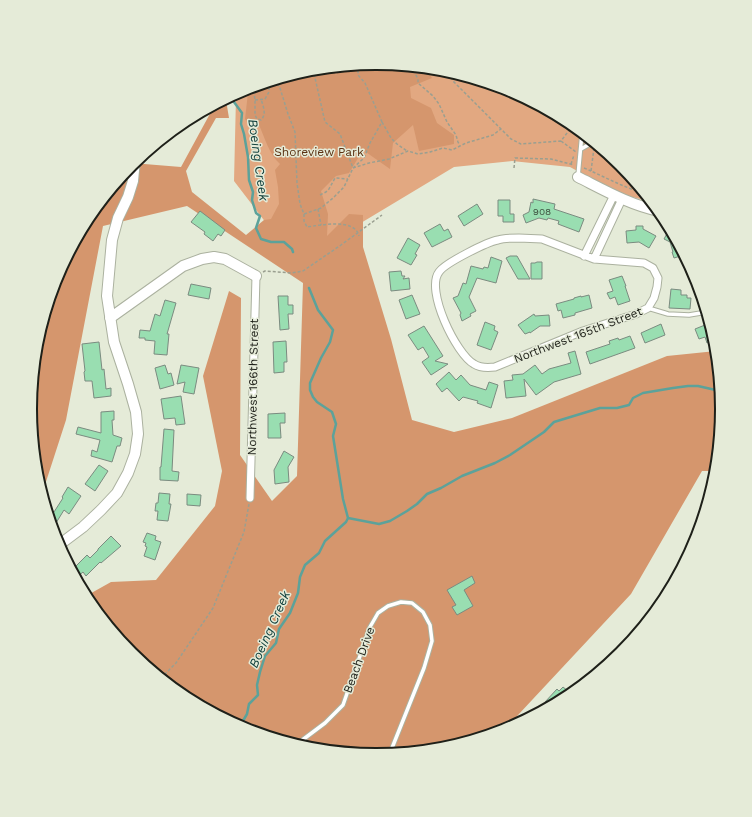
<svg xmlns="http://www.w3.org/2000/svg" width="752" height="817" viewBox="0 0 752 817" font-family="'Work Sans',sans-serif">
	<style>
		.green { fill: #e2a881 }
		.forest { fill: #d5966d }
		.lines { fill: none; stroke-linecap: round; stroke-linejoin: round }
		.stream { stroke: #5ca29a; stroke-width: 2.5 }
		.building { fill: #99deb1; stroke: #7b8b80 }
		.lane-casing { stroke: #abb19f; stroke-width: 5.5 }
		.street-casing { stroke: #abb19f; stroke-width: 9 }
		.secondary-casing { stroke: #abb19f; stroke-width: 12 }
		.path { stroke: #9a9f90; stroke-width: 1.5; stroke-dasharray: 3 2; stroke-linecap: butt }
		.lane { stroke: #fff; stroke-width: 3.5 }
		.street { stroke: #fff; stroke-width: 7 }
		.secondary { stroke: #fff; stroke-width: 10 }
		.labels { text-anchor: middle; stroke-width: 3; stroke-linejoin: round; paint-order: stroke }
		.number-label { font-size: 10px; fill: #3d503f }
		.park-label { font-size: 12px; fill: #5b3112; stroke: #e5ebd8 }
		.street-label { font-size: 12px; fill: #1e2019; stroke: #e5ebd8 }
		.water-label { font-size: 13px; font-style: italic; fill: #12403d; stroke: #e5ebd8 }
		.rim { fill: none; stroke: #1e2019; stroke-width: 2 }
	</style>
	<rect width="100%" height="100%" fill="#e5ebd8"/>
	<path class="green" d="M376,63L444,69L509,89L568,121L621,164L652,202L620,194L570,167L512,161L454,167L296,262L234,181L236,97L235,94L244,89L309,69Z"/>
	<path class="forest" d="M376,63L424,67L432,78L410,87L411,98L431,108L437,123L454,135V144L419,151L413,125L393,143L390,169L363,150L349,173L336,176L321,191L328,214L327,236L349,214L363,215V247L391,339L412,420L454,432L512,418L667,356L716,351L722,409L716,471H702L631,594L505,729L443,748L376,754L308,748L243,728L184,696L131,653L88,601L86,596L111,582L156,580L215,506L222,471L203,376L229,291L241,298L240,455L272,501L297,476L303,283L187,206L103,226L66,420L42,494L37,476L30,408L37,341L56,276L88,216L132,164V163L181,167L212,110V106L223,100L227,106L229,118H216L186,171L192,192L246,235L264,220L271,219L279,204L278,187L275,170L280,164C269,154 265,138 259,125L247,122L245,119L248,93L246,88L309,69L331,67L336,75L341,66Z"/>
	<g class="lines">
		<path class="stream" d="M233,95L234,102L242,113L241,124L244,134L248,157L249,180L253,192L252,200L256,213L260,216L256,228L261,239L271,242H284L292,249L293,252
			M348,518L379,524L390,521L407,511L417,504L427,494L441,488L462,476L495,463L510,455L544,432L554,422L600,408H617L629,405L633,398L643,393L673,388L688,386H698L720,391
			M240,726L247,714L249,704L258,695L257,685L260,672L265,656L276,643L279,629L290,613L298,593L300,577L305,565L319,553L325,541L346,522L348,518L343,499L333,436L336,424L332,412L317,402L313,397L310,390V383L321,358L330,342L333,330L318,310L309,288"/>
	</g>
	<path class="building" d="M533,199L555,204L554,209L584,219L579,232L558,224L559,221L548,218L547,220L539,218L526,223L523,215L529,212L531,202L533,203Z
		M498,200H510V214H514V222H503V216H498Z
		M477,204L483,214L464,226L458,216Z
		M200,211L225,230L221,236L218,234L213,241L204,234L205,232L191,222Z
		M440,224L444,231L448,229L452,237L432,247L424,233Z
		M636,226H643V229L656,236L649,248L639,242L627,243L626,231L636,230Z
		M670,228L684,255L674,258L672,252H673L670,242L664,239Z
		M408,238L420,245L415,254L417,255L411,265L397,258Z
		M510,256H517L530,279H518L506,258Z
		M491,257L502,261L496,283L477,278L469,297L476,311L470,314L471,316L462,321L460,315L461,313L453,298L458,296L463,283L466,284L471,266L483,269L484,267L488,268Z
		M537,262H542V279H531V263H535Z
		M401,271L402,276H405L403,279L409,278L410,289L391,291L389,272Z
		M622,276L626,286H625L630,301L618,305L615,297L610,299L607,293L613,291L609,280Z
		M191,284L211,288L209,299L188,295Z
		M671,289L681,290V295H687V298H691L690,309L669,308Z
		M412,295L420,314L406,319L399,300Z
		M589,295L592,308L575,313V315L563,318L561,310L558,311L556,304L574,299V298L581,296V297Z
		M278,296H288V305H293V314H288L289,329L280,330Z
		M165,300L176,303L167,334H169L167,355L154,354L155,341L145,340V338H139L140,330L150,331L155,314L160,316Z
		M534,314L535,316L549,315L550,326H540L530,333V332L525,334L518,325Z
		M485,322L495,326L494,330L498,332L491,350L477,345Z
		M710,323L715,339L707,343L705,337L699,339L695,329Z
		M661,324L665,335L645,343L641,333Z
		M424,326L443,356L435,361L448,364L431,375L422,362L429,357L423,347L418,350L408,335Z
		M630,336L635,348L590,364L586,352L610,344L609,341L618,338L619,340Z
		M286,341L287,362H284V372L274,373L273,342Z
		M99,342L102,370L104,369L106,389L111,388V396L94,398L92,381H85L84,372L85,371L82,344Z
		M575,351L581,374L554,382L536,395L524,379L526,396L506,398L504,381L513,380L512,375L523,374L535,365L542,374L549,369L571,363L568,353Z
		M165,365L168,374L171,373L174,385L160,389L155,368Z
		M181,365L199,368L194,394L183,392L185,382L177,384Z
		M449,372L456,380L461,375L470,385L486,390L489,382L498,385L491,408L477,403L478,401L463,397L459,401L447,388L442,392L436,384Z
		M181,396L185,424L176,425L175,418L164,419L161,399Z
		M114,411V420H112L113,435L122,438L120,446H117L112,462L91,456L92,450L97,452L100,440L76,434L78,427L101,433V412Z
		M285,413V423H280L281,438H268V414Z
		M164,429L174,430L172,471L179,472L178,481L160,480V467H161Z
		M284,451L294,457L288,467L289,482L275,484L274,470Z
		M99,465L108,471L95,491L85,484Z
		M68,487L81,496L69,514L64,510L56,523L50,519L46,506L54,512L63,498L62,497Z
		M159,493L170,494L169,504H171L168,521L157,520L158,511H155L156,503H158Z
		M187,494L201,495L200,506L187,505Z
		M147,533L156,536L155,540L161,542L155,560L144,556L147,547L145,546L146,543L143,542Z
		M111,536L121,546L101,563L100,562L86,576L83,572L76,578L72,570L87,555L90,558L98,550V549Z
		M472,576L475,583L464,590L473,606L457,615L452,607L456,605L447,590Z
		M563,687L568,691L558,702L550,706L545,702L557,689L559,691Z"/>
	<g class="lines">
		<g class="lane-casing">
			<path id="lane" d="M581,149L588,145L593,141
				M578,176L582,133
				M648,308L668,314L689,315L707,312
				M297,744L325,723L343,705L370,627L378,613L388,606L401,602L412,603L423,612L430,625L432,641L424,668L390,753"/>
		</g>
		<g class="street-casing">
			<path id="street" d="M519,238L542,239L594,259L644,263L653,268L658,278L657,287L654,298L648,308L636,314L583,331L495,367C487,368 480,368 474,364C456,354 425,290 439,272C445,263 487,242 498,240C504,238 512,238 519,238Z
				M584,256L614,195
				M594,259L622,199
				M250,498L256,276"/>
		</g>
		<g class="secondary-casing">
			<path id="secondary" d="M578,177C604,190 630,205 659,211
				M110,318L183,266L202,259L214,257L225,259L256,276
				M59,545L83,527L101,510L117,493L128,473L135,454L138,434L136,412L128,384L114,342L107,296L112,240L118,218L128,197L133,181L135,160"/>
		</g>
		<path class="path" d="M411,66L418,79V83L433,96L439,104L447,122L456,135L458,142L460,146
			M313,69L325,122L340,134L353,168L364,158L370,143L382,122L365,83L358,75V64
			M451,72L452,80L511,139L521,144L561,141L573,125
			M275,79L280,88L288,114L295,132L297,183L300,204L304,214L321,208L333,198L344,187L353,168L369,163L389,159L408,151L418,154L430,152L443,148L452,150L466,143L493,135L501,129
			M267,82L269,86
			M253,86L255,100V115L257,119L261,120C267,114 263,106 261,99
			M255,100L265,99L269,92V86L274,80
			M382,122L391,138L397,144L407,151
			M561,141L576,152
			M594,148L591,171L619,184L646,195
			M571,164L574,155
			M514,168L515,158L551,159L574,165
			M584,168L591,171
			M320,195L326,192L329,189L335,178L348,179
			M318,209L321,225
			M304,214V221L307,227C321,225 355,218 359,236
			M263,272L265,271L291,273L303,271L341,245L382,215
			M161,678L176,663L213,608L244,532L249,504"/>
		<use href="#lane" class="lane"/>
		<use href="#street" class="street"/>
		<use href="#secondary" class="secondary"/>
	</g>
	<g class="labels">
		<g class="number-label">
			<text x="542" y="215">908</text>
		</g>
		<g class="park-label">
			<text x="319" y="156">Shoreview Park</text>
		</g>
		<g class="street-label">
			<text transform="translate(578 335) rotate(-21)" y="4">Northwest 165th Street</text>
			<text transform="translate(253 387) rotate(-89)" y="4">Northwest 166th Street</text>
			<text transform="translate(359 660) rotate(-70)" y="4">Beach Drive</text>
		</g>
		<g class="water-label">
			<text transform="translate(259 160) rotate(82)" y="5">Boeing Creek</text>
			<text transform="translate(269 629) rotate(-66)" y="5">Boeing Creek</text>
		</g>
	</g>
	<path d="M0 0H752V817H0ZM37 409a339 339 0 1 1 678 0a339 339 0 1 1-678 0Z" fill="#e5ebd8" fill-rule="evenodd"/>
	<path class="rim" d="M37 409a339 339 0 1 1 678 0a339 339 0 1 1-678 0Z"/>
</svg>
